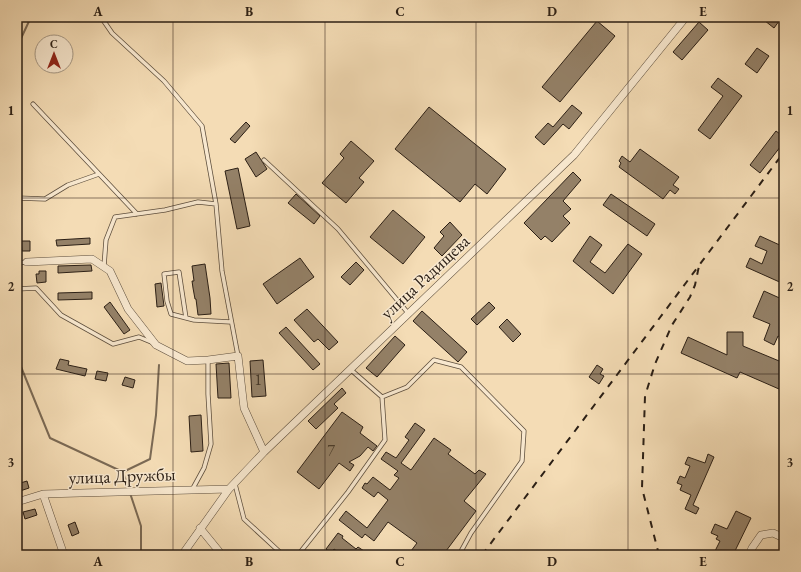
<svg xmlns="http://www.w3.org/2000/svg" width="801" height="572" viewBox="0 0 801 572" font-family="'EB Garamond',serif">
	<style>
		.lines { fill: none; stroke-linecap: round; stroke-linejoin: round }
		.stream { stroke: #7b6a55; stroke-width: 2 }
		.building { fill: #948168; stroke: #2b1f15 }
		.service-casing { stroke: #5d4e3d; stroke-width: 5 }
		.minor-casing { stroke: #5d4e3d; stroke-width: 8 }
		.service { stroke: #f8e8cf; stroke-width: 3.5 }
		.minor { stroke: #f8e8cf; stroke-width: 7 }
		.rail { stroke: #2b1f15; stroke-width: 2; stroke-dasharray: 7 7; stroke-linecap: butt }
		.grid { fill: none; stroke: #2b1f15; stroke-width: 1; stroke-opacity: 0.55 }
		.labels { text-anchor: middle; stroke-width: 3; stroke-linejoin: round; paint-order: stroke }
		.number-label { font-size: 16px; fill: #45382a }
		.street-label { font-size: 18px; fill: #2b1f15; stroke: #f8e8cf }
		.neatline { fill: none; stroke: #2b1f15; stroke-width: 1.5 }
		.grid-label { font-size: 13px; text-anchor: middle; font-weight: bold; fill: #2b1f15 }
	</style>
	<rect width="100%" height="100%" fill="#f4dcb5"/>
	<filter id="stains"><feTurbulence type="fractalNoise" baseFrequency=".005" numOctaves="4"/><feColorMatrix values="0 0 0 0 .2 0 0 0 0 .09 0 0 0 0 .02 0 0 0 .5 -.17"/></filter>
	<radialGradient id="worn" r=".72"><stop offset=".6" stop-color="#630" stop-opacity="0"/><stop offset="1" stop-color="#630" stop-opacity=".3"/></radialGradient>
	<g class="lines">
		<path class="stream" d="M17,47L31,17
			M17,357L50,438L123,472L141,526V555
			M123,472L150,459L156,415L159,365"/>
	</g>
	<path class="building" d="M760,17H782L774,28Z
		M597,21L615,36L560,102L542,87Z
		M699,22L708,30L682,60L673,52Z
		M757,48L769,56L757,73L745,64Z
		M718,78L742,96L710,139L698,130L723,96L711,87Z
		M572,105L582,113L569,129L563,124L544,145L535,137L548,123L553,127Z
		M429,107L506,169L487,194L475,184L460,202L395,149Z
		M246,122L250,126L235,143L230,139Z
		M776,131L784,137V142L760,173L750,165Z
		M351,141L374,161L359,178L364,182L346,203L322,183L344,158L340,154Z
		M640,149L679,177L673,185L679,189L675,194L670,190L663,199L619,167L621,163L619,161L622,156L630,162Z
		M256,152L267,169L256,177L245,159Z
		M238,168L250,226L237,229L225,171Z
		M573,172L581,180L563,201L571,209L563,216L570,223L552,242L545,236L541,240L524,223Z
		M296,194L320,216L314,224L288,203Z
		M611,194L655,224L647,236L603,205Z
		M393,210L425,237L403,264L370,237Z
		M450,222L462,235L442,256L434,248L444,236L440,232Z
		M590,236L602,245L590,262L605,273L628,244L642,254L613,294L573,261Z
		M760,236L784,247V284L746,267L750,258L762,264L767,251L755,246Z
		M90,238V244L57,246L56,240Z
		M21,241H30V251H22Z
		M300,258L314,277L277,304L263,284Z
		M356,262L364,270L350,285L341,277Z
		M205,264L210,298L211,314L198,315L196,299H195L193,288L192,281H194L192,266Z
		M91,265L92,271L58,273V266Z
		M39,271H46V282L37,283L36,274H39Z
		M161,283L164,306L157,307L155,284Z
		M764,291L784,300V339L778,336L774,345L764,340L770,324L753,317Z
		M92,292V299L58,300V293Z
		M110,302L130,330L124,334L104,307Z
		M489,302L495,308L477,325L471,319Z
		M307,309L338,342L329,350L318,339L314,342L294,320Z
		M422,311L467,352L458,362L413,321Z
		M507,319L521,334L513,342L499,327Z
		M286,327L320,364L313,370L279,333Z
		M727,332H743V346L784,363V378L779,389L740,372L737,378L681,353L688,337L727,355Z
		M395,336L405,345L377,377L366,368Z
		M60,359L69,361L68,365L87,369L85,376L56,369Z
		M263,360L266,396L252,397L250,361Z
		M229,363L231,398H218L216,364Z
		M597,365L603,369L600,374L604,376L599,384L589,377Z
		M97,371L108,373L106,381L95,379Z
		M125,377L135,380L133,388L122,385Z
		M342,388L346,393L334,404L338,408L316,429L308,421Z
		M342,412L363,427L360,433L377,446L373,451L368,447L360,456L349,462L354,465L350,471L339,463L319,489L297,472Z
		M201,415L203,451L191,452L189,416Z
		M415,423L425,430L401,463L411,470L434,438L451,450L448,454L475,474L479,470L486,474L464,501L476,511L446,551L452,555H408L417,543L388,522L374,541L365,534L362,538L339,520L346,511L367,528L388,500L378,492L374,497L362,488L365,483L367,484L373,477L390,490L399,478L394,475L398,471L381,459L386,452L396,458L409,440L405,437Z
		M708,454L714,457L693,505L699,508L696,514L685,509L691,495L680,490L682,485L677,483L680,476L685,478L690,466L685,464L688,457L705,463Z
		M27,481L29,488L17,492V484Z
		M35,509L37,515L25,519L23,512Z
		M736,511L751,518L733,555H713L720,541L716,539L718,536L711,533L715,524L727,529Z
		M75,522L79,533L72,536L68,525Z
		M338,533L343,536L342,538L356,549L358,547L364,551L361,555H342L334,549L331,553L326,549Z"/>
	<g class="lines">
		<g class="service-casing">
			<path id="service" d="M101,17L112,33L164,81L202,126L216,204L222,271L238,356
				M33,104L137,214
				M264,160L338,229L408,313
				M17,198L45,199L68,185L99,174
				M17,263L27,262
				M104,266L106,240L115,217L165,210L198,202L216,204
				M17,289L36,288L61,315L113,344L139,337L151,342
				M186,318L179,272L164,274L167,301L171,314L194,320L231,322
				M350,369L382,397L407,387L434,360L461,367L524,431L522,461L471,533L459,555
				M235,484L244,519L283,555
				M192,490L204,468L211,444L208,394V360
				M298,555L348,492L385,440L382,397"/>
		</g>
		<g class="minor-casing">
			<path id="minor" d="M27,262L92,259L110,271L128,309L156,345L187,361L208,360L238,356L244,408L264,452
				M43,494L64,555
				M17,502L43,494L229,489
				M200,528L222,555
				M182,555L229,489L264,452L574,155L686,17
				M749,555L752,548L761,535L773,533L784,538"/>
		</g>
		<use href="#service" class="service"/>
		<use href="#minor" class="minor"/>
		<path class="rail" d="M482,555L784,152
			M659,555L642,488L645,396L655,364L672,325L690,297L695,285L699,266"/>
	</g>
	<path class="grid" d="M173,17V555M325,17V555M476,17V555M628,17V555M17,198H784M17,374H784"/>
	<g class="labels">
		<g class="number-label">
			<text x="258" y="385">1</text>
			<text x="331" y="456">7</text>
		</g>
		<g class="street-label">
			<text transform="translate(425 277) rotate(-43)" y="6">улица Радищева</text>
			<text transform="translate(122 476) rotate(-2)" y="6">улица Дружбы</text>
		</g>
	</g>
	<rect width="801" height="572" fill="none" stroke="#f4dcb5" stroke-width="44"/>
	<g transform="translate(54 54)"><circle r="19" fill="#f8e8cf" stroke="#a69885"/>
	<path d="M0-3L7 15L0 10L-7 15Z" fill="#8f2418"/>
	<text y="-6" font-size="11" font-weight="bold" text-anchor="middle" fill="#2b1f15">С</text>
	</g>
	<rect x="22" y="22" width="757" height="528" class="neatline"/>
	<g class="grid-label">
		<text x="98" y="16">A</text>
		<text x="249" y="16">B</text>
		<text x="400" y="16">C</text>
		<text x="552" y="16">D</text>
		<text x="703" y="16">E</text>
		<text x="11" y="115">1</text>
		<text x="790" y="115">1</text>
		<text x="11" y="291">2</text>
		<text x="790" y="291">2</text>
		<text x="11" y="467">3</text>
		<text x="790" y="467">3</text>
		<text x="98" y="566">A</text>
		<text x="249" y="566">B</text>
		<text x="400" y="566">C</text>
		<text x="552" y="566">D</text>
		<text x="703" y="566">E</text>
	</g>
	<rect width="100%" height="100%" filter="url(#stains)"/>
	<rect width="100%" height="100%" fill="url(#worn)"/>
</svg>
